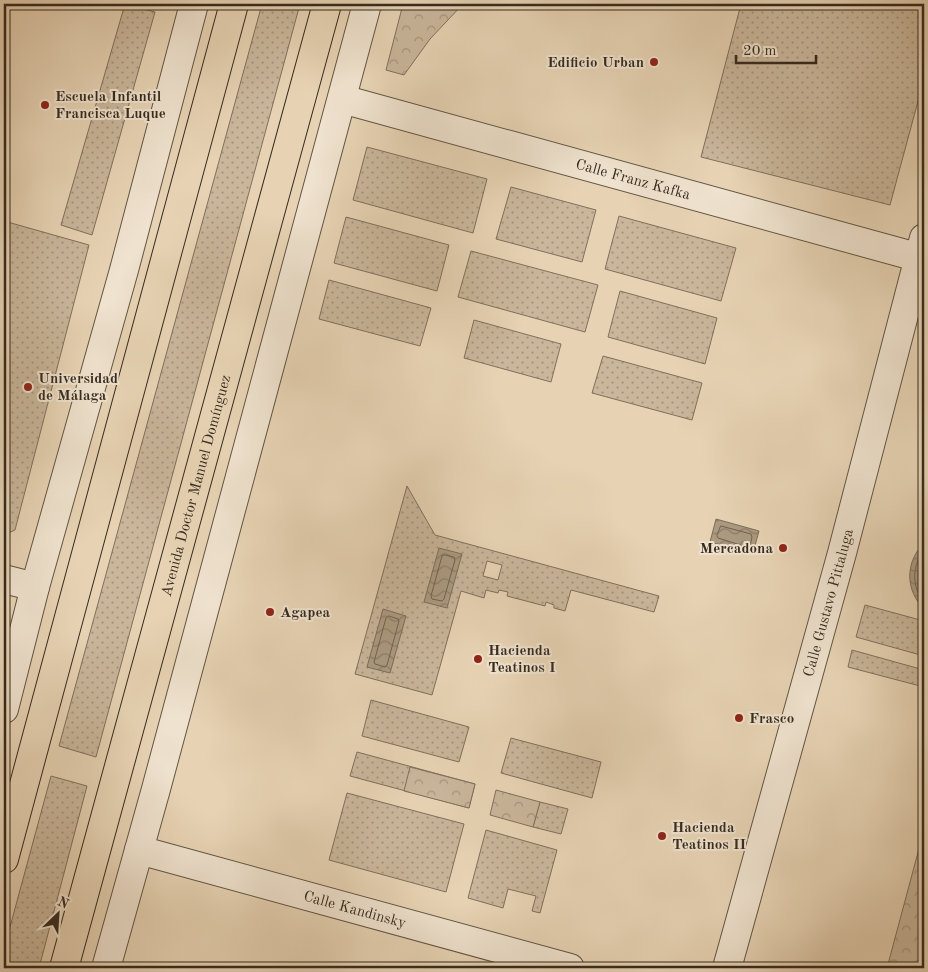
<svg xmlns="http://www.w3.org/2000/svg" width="928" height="972" viewBox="0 0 928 972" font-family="'Old Standard TT',serif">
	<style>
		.grass { fill: url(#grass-dots); stroke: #80705d; fill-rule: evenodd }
		.park { fill: url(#park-crowns); stroke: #80705d }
		.water { fill: url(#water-waves); stroke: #7c6e5a }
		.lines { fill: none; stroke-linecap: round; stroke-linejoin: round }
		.shore { stroke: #706250; stroke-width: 1 }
		.minor-casing { stroke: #625544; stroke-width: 30 }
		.primary-casing { stroke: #362b1f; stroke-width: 30 }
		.minor { stroke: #efe2ce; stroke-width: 28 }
		.primary { stroke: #e7d3b4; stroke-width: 28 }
		.poi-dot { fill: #8f2418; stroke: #efe2ce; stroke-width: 2 }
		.labels { text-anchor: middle; stroke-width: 4; stroke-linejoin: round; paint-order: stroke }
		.poi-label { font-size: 15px; font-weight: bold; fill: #362b1f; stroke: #efe2ce; text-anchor: start }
		.street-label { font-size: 15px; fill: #362b1f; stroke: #efe2ce }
	</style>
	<defs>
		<pattern id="grass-dots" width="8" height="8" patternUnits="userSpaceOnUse" patternTransform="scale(1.25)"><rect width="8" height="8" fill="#c9b69b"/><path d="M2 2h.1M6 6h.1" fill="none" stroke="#a4947e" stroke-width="1.8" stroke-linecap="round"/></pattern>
		<pattern id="park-crowns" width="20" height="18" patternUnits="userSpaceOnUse" patternTransform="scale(1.25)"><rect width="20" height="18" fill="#c9b69b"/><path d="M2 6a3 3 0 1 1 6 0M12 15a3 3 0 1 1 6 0" fill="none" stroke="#a4947e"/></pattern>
		<pattern id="water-waves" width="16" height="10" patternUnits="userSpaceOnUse" patternTransform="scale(1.25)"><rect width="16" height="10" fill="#ab9a81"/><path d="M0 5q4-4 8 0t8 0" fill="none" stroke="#8c7e69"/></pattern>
	</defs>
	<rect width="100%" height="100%" fill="#e7d3b4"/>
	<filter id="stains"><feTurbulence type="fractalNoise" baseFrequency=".004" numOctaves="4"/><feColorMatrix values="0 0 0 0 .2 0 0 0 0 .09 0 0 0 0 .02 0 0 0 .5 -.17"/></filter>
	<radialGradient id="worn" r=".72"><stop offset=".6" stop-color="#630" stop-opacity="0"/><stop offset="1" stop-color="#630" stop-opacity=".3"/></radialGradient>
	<path class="grass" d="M125,4L155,12L92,235L61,225Z
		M262,4H300L96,757L59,746Z
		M741,4H924V79L890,205L701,157Z
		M367,147L487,179L473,233L353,200Z
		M511,187L596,210L582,262L496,239Z
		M619,216L736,248L721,301L605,269Z
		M346,217L449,245L437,291L334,263Z
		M4,221L89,245L15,530L4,535Z
		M471,251L598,285L585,332L458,297Z
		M329,280L431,308L420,346L319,319Z
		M620,291L717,318L705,364L608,337Z
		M474,320L561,344L551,382L464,358Z
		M603,356L702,383L692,420L592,393Z
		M407,486L435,535L659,596L654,612L571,590L565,611L554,608V605L546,602L545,606L507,596L508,592L499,590L498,593L486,590L484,598L461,591L432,695L355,674ZM487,561L502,565L498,580L483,576Z
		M865,605L924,621V656L856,637Z
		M852,650L924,670V687L848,667Z
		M371,700L469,727L459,762L362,736Z
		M511,738L601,762L592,798L501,773Z
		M357,752L475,784L469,808L350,776Z
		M51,776L87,786L39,968H4V949Z
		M347,793L464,824L446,892L329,860Z
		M540,802L568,809L561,834L533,827Z
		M486,830L557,850L540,913L532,911L536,896L508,889L503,908L468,898Z"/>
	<path class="park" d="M403,4H463L430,39L404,75L386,70Z
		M410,767L475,784L469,808L404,791Z
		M496,790L540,802L533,827L490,815Z
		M924,830V968H887Z"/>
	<path class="water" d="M716,519L759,531L753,553L710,542Z
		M924,543V609C905,590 905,562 924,543Z
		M439,548L462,554L447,608L424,602Z
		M383,609L406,616L390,673L367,667Z"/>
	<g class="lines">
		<path class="shore" d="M721,526L751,534L752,537L750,546L747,547L718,538L717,536Z
			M924,550C912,566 911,586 924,602
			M445,555L454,557L455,560L444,599L442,601L432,599L431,596L442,556Z
			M389,616L398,619L399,621L387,665L385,667L375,664L374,662L386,618Z"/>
		<g class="minor-casing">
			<g id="minor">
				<path id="s1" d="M342,99L924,259"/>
				<path d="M4,579L35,587"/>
				<path d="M4,709L35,587L124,270L194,4"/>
				<path id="s2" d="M139,850L570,968"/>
				<path d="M106,968L156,789L367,4"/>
				<path id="s3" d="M727,968L842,553L924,238"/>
			</g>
		</g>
		<g class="primary-casing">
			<g id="primary">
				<path d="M4,859L234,4"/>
				<path id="s4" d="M64,968L327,4"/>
			</g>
		</g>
		<use href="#minor" class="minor"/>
		<use href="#primary" class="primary"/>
	</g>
	<g class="poi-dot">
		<circle cx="654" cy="62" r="5"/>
		<circle cx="45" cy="105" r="5"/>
		<circle cx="28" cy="387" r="5"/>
		<circle cx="783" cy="548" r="5"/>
		<circle cx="270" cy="612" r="5"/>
		<circle cx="478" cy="659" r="5"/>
		<circle cx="739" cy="718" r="5"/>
		<circle cx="662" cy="836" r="5"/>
	</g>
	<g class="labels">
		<g class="poi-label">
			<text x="644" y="67" text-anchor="end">Edificio Urban</text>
			<text x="55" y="101">Escuela Infantil<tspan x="55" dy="17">Francisca Luque</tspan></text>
			<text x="38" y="383">Universidad<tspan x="38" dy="17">de Málaga</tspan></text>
			<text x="773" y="553" text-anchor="end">Mercadona</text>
			<text x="280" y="617">Agapea</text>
			<text x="488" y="655">Hacienda<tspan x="488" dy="17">Teatinos I</tspan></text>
			<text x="749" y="723">Frasco</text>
			<text x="672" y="832">Hacienda<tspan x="672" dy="17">Teatinos II</tspan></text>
		</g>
		<g class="street-label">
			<text dy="5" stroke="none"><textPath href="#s1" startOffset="302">Calle Franz Kafka</textPath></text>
			<text dy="5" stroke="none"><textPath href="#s4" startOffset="500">Avenida Doctor Manuel Domínguez</textPath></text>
			<text dy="5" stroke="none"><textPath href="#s3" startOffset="379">Calle Gustavo Pittaluga</textPath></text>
			<text dy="5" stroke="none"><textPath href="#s2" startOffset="224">Calle Kandinsky</textPath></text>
		</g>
	</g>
	<rect width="928" height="972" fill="none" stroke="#e7d3b4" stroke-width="20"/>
	<rect x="5" y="5" width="918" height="962" fill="none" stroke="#362b1f" stroke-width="2.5"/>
	<rect x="10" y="10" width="908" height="952" fill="none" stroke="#362b1f"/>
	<g transform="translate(58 914) rotate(25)" stroke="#efe2ce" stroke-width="4" paint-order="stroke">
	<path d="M0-4L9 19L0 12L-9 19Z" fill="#362b1f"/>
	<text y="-8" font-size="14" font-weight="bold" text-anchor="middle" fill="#362b1f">N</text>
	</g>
	<path d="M736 55v8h80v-8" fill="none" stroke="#362b1f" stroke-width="2.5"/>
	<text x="743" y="55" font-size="15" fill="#362b1f" stroke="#efe2ce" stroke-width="4" paint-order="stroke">20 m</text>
	<rect width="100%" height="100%" filter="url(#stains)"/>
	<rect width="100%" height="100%" fill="url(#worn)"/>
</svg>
